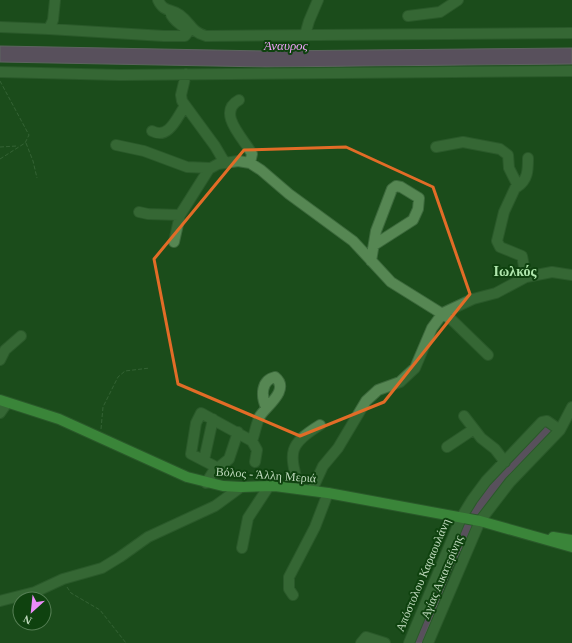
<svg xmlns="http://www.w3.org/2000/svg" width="572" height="643" viewBox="0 0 572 643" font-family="'Times New Roman',serif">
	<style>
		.water { fill: #a356ac; stroke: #ac7eb1 }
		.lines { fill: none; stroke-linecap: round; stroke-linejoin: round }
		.minor-casing { stroke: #3c693c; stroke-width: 12 }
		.major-casing { stroke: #3c693c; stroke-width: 12 }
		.path { stroke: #527c52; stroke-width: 1; stroke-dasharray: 4 2; stroke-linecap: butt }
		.minor { stroke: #568753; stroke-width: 10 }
		.major { stroke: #60cb5e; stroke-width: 10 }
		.marked { fill: none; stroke: #e26c27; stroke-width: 3; stroke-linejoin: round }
		.labels { text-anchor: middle; stroke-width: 4; stroke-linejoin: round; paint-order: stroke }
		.street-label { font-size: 12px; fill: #c0dabe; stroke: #0f420f }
		.water-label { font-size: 13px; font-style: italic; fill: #eea1f7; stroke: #0f420f }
		.quarter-label { font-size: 14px; font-weight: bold; fill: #b1e8ae; stroke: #0f420f }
	</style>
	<rect width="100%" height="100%" fill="#1b4d1b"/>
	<path class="water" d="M0,46L266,51L572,48V64L266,67L0,62Z
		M542,424L552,431L478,514L451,570L422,643H412L468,509Z"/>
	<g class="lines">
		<g class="minor-casing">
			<path id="minor" d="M158,0C164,13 171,8 180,15C191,23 191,32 206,36L572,33
				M408,16L440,12L458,0
				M0,27L49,29L53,20L55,0
				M49,29L164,36H185L188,32C184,24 174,24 170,12
				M305,35L309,21L318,0
				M0,72L120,75L572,71
				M186,74L181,95L182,101L215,146L225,163
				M239,100C215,113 246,141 252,154L250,163
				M152,131C169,140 177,117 185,106
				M116,145L144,151L187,167L210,168
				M436,147L463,142L500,149L508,155L509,168L517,184L504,212L497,241L500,247L522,256L526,277
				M517,187C528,180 528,170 528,158
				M139,212L148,214L180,215
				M174,242L180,215L209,169L218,164L238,161L250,163L261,170L289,194L353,241L391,282L452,320L488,355
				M371,261L376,231L392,189L396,186L401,187L419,198L418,209L413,220L374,245
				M0,360L5,350L21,336
				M0,413L7,403
				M464,416L481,438L495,449L505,462
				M252,441C255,433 256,424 260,416C265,407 291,390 275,377C261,380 261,396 266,407
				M447,447L474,429
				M204,460L213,419
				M218,468L191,454L196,423L201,413L252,441L257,450L255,462
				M206,483L213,472L229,459L238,432
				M299,489C290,453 286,446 320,425
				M312,490L323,466L338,448L366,401L378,390L400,382L415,368L432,328L443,313L473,299L496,293L526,277L552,272L572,275
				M242,548L248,518L269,486
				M293,595L289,589V577L315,527L328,493
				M0,601L35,592L63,579L102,568L120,557L148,537L215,506L241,487
				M361,643L366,637L385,643
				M409,643L461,518L472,500L486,481L542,422L547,421L560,430
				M428,643L480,521L510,482L560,430L572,407"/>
		</g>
		<g class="major-casing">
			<path id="major" d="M0,400L59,419L187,477L223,486L241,487L275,486L328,493L480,521L572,547
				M553,537L572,540"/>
		</g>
		<path class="path" d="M26,143L33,161L37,178
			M0,147L17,146
			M0,159L25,143L29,135L0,81
			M101,429L103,407L118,377L125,371L150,368
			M67,587L71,593L100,610L126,643"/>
		<use href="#minor" class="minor"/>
		<use href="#major" class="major"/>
	</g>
	<path d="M0 0H572V643H0ZM346,147L433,187L470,294L384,402L300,436L178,384L154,259L244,150Z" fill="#1b4d1b" fill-opacity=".55" fill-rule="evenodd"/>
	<path class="marked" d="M346,147L433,187L470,294L384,402L300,436L178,384L154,259L244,150Z"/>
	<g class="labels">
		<g class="street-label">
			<text transform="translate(266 475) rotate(4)" y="4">Βόλος - Άλλη Μεριά</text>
			<text transform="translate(423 575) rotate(-67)" y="4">Απόστολου Καραουλάνη</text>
			<text transform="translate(442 577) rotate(-67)" y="4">Αγίας Αικατερίνης</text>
		</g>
		<g class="water-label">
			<text x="286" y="50">Άναυρος</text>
		</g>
		<g class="quarter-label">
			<text x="515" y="276">Ιωλκός</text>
		</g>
	</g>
	<g transform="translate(32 611) rotate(207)"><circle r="19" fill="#0f420f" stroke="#567f55"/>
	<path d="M0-3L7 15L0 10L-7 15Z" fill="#ed8cf9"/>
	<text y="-6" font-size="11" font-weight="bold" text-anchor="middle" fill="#c0dabe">N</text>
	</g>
</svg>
